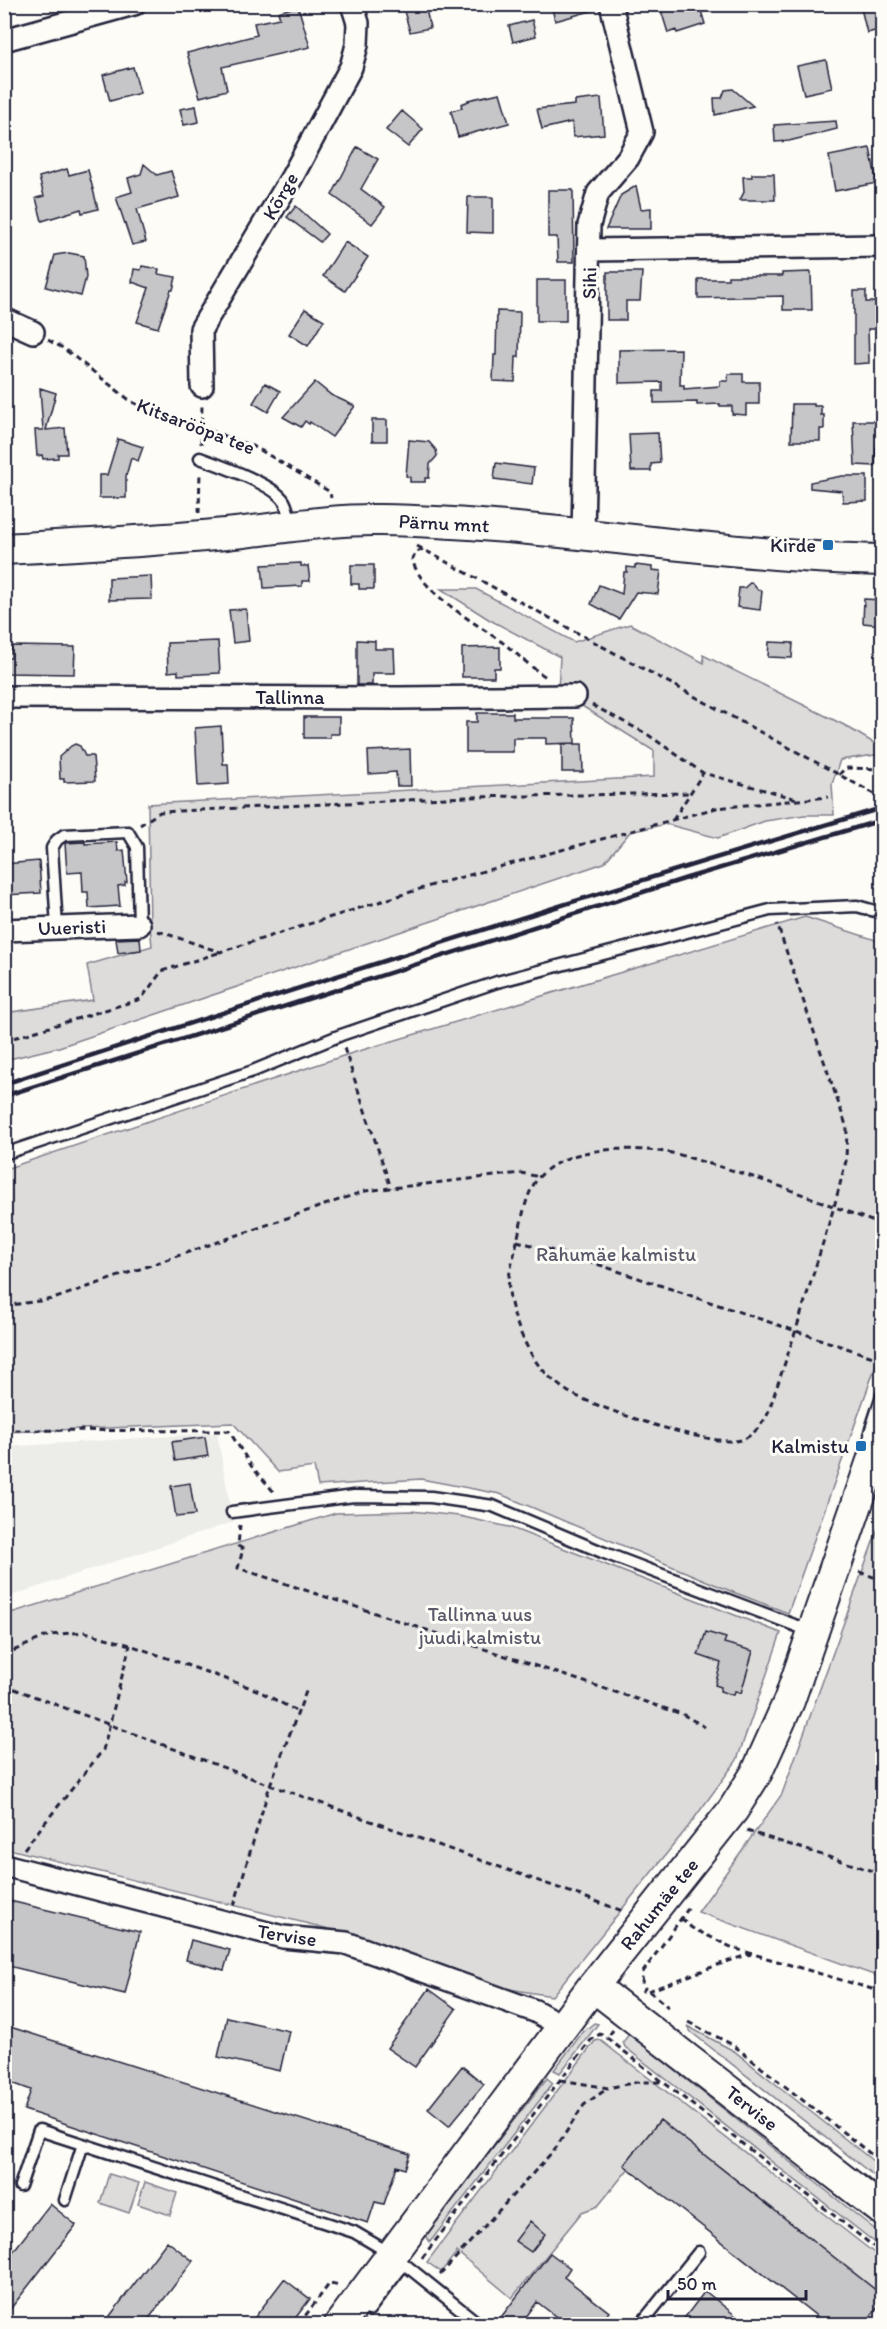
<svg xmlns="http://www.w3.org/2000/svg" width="887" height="2329" viewBox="0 0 887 2329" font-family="Itim,sans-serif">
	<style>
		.built { fill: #ecece9 }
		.green { fill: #dddcdb; stroke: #807f8b; stroke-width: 1.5 }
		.building { fill: #c6c6c8; stroke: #22223b; stroke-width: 1.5 }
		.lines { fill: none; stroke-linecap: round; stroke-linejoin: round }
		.lane-casing { stroke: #22223b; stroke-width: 15 }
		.street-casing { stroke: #22223b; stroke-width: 26 }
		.secondary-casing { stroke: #22223b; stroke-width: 34 }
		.path { stroke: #22223b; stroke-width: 3; stroke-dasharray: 6 4.5; stroke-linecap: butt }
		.lane { stroke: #fdfcf7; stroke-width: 10 }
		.street { stroke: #fdfcf7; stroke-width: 21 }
		.secondary { stroke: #fdfcf7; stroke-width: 30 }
		.rail { stroke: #22223b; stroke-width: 4.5 }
		.poi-dot { fill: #1f6fb2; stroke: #fdfcf7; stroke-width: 2 }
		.labels { text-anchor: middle; stroke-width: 6; stroke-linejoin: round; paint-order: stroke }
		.street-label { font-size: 20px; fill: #22223b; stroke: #fdfcf7 }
		.poi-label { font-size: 20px; fill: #22223b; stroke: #fdfcf7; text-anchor: end }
		.park-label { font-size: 20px; fill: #5a5a6b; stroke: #fdfcf7 }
	</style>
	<rect width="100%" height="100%" fill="#fdfcf7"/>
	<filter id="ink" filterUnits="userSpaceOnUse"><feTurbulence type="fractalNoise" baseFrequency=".0167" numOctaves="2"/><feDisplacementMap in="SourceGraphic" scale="12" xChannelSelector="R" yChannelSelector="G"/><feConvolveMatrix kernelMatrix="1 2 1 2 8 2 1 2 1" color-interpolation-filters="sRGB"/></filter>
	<g filter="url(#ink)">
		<path class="built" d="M217,1433L233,1522L5,1598V1447Z"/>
		<path class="green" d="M441,589H476L574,642L630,624L704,663L703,655L844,725L882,748V754L840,760L832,784L834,815H804L765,821L718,838L666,824L630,832L604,863L59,1047L5,1060V1013L93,1000L87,965L152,946L150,926L148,804L654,777V751L558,691L560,657L490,620Z
			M805,917L882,942V1348L788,1613L733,1592L500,1494L421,1479L318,1486L314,1467L278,1472L233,1423L5,1432V1169L346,1055Z
			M411,1511L459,1516L509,1527L781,1633L737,1760L688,1827L552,1996L503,1988L345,1933L5,1848L4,1615L336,1513Z
			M882,1517V1978L698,1912L782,1794Z
			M594,2023L598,2024L560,2073L554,2070L582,2033Z
			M687,2026L734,2051L882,2168V2182L691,2032Z
			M629,2034L882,2235V2248L625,2047L623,2042Z
			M600,2040L882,2259V2295L660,2120L625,2164L629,2168L598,2206L582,2212L512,2298L457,2252L441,2272L427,2262L595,2041Z
			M547,2078L553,2083L430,2242L425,2234Z
			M109,2174L139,2183L129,2213L100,2203Z
			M145,2182L177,2193L170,2215L138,2204Z"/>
		<path class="building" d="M402,4H425L430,28L410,32Z
			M551,4H597L598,9L555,21Z
			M679,4H699L705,24L677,33L676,30L668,33L661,10Z
			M860,4H875L882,29L867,33Z
			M298,6L310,47L222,67L227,90L200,97L187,53L257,35L254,23L280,18L278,12Z
			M532,20L536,36L513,42L509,26Z
			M826,60L832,88L804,94L797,66Z
			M133,67L140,93L110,101L103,75Z
			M733,89L753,106L715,115L714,98H722L725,90Z
			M500,93L509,123L458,137L451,111L462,108L461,104L469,101L468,100Z
			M601,98L604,134L573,137L572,122L542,129L537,109L575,105V101Z
			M196,106L199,122L184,125L180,109Z
			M402,111L423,129L408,147L386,130Z
			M836,121L837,129L789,141L775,142L774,125Z
			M357,147L378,159L361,189L385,207L372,224L332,195Z
			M870,148L877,183L835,191L829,156Z
			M144,164L157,175L171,171L179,197L137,209L146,242L132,245L116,197L132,192L128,178L141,174Z
			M67,169L69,175L88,170L98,209L82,213L81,209L42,221L36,198L44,196L39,177Z
			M752,174H774L775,200H740L744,192L743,177H752Z
			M636,186L641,209L651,208V229H606L621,195Z
			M548,190H573L574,262H558L557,237H548Z
			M468,197H493V233L467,232Z
			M296,206L327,234L320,242L287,217Z
			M345,242L368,257L345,291L323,276Z
			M69,253L84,256L86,277L81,296L46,287L55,255Z
			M142,266L159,269L158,274L176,277L173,290H171L158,328L137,322L149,288L132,282L134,269L141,270Z
			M607,272H642L640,301H626V320H607Z
			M811,272L812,310H783V296L698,298V279H728V276H782V273Z
			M537,280H566V321H537Z
			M854,291H866V302H882V324H880V329H868L869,363L854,364Z
			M305,309L324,320L308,346L289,334Z
			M497,311L520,312L519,357H516L515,382L493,381L494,355H496Z
			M681,349L680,385H684V389L720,386V381H728V374H743V382H759V404H746V415L732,414V406H720V404L697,405V402L654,403V391H662V382L619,383V350Z
			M315,382L331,395L355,406L332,437L310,422L309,424L305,421L301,427L283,417Z
			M265,383L280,391L268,412L253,403Z
			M40,388L56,393L46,430L65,428L67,454H58V458L43,459L42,455L37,456L35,430H43Z
			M792,404H814V406H821V415H824V429H820V441H791Z
			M372,420H387V441H372Z
			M853,421H882V447H876L875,466L855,465Z
			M658,433L660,463L651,464V471H631L629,434Z
			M118,439L143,447L138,461L131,458L126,476V498H99V475H107Z
			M409,440L429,442L436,450L437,456L430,464L429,478H425V482H410V477L406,476Z
			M496,463L534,468L532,484L494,479Z
			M842,476H867V501L843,502L842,491L810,488V482Z
			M301,563V566H308L310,581H302V586L264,588L262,565Z
			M351,565H374V589H359V584H351Z
			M635,565L652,567V570L661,571L658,594L636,592L619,619L591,604L599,585L622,594L624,572H627V567L635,568Z
			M151,576L152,599L109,600V578Z
			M751,582L758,590L762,591L760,610L737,607L739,588H744Z
			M864,599L882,600V625L863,623Z
			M246,609L249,641L233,643L229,610Z
			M357,640L375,641V649H394L395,673H372V685H357Z
			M218,641L220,673L178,675V671L168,672L167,643Z
			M769,642L793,643L792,658L768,657Z
			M11,646L75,647L74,674L4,673V658H11Z
			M500,647V668H494V677H462V648Z
			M477,713H513V718H574L575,743L546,744V738H513V752H466V722H477Z
			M304,717H339V734H330V738H304Z
			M221,726L223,764H228L229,784L198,786L195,728Z
			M75,744L80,746L85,756H93L95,781L64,782V779H60L59,757L71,746Z
			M562,744H582L583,772H562Z
			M410,749L411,786H397L396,772L369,774L368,751Z
			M85,842V844L117,842L118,851L124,850L127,882H125V885L118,886L120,906L89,908L88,892H83L82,872L67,873L65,843Z
			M39,861L41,893L4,895V864Z
			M140,938L141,950L118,953L116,939Z
			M205,1437L208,1456L175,1461L172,1442Z
			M190,1483L195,1515L176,1517L171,1486Z
			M706,1632L726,1638L724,1643L753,1651L741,1693L735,1691L733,1695L720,1691L721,1687L715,1685L721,1663L698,1655Z
			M10,1901L140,1932L125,1994L4,1965V1924Z
			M191,1940L230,1950L224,1970L186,1960Z
			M429,1989L456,2009L415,2067L387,2048Z
			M227,2017L289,2031L280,2071L218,2057Z
			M4,2025L410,2154L405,2169L397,2166L384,2204L375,2202L368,2223L24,2110L31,2090L4,2080Z
			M462,2066L484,2084L449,2126L428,2109Z
			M660,2120L882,2295V2301L864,2325H828L624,2165Z
			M50,2204L76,2225L4,2317V2263Z
			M530,2221L545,2234L531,2252L515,2241Z
			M167,2241L193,2261L144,2325H103Z
			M550,2253L570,2268L564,2277L609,2312L599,2325H567L537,2302L520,2325H495Z
			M284,2279L310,2299L290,2325H249Z
			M705,2291L747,2325H679Z"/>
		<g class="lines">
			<g class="lane-casing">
				<path id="lane" d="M200,458C219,465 274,484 284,501C288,508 289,517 291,525
					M57,927L52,848L57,840L64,835L128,832L137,847L139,925
					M4,1154L253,1071L341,1035L497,982L770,910L857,906L882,913
					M870,1432L882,1395
					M232,1512L354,1496L431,1497L493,1506L602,1552L810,1631
					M20,2186L39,2130L354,2232L393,2255L479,2324
					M65,2200L83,2144
					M369,2310L404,2264
					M641,2324L699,2252"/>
			</g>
			<g class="street-casing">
				<path id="street" d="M4,40L134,4
					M590,250L882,246
					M4,319L33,332
					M202,386L201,329L292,177L351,67L357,45L358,23L352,4
					M583,536L589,225L598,193L628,158L642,132L611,4
					M4,697L399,698L575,696
					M4,930L139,925
					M4,1865L283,1937L346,1943L535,2011L562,2026"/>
			</g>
			<g class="secondary-casing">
				<path id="secondary" d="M4,549C78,545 153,541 226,534C277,529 329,519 380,520C548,523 714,556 882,560
					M593,1986L882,2210
					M340,2324L593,1986L733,1810L757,1772L789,1701L882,1432"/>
			</g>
			<path class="path" d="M48,340L63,348L132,402L164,417L201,427L257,448L330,492L331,498
				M201,444L202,405
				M199,513L200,471
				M417,546L882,798
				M423,549L417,552L412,559C421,594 478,624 506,645C519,656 531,667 546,677
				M592,705L647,734L703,773L797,799
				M839,775L845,768L882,769
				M673,820L703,773
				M140,825L160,812L468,797L690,793
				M158,931L220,952L436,884L716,808L828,797
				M4,1041L141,999L162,971L218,953
				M344,1048L391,1188
				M882,1225C827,1204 771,1181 714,1165C698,1161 682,1154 665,1152C626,1147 569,1145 539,1177C525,1193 522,1221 517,1241L579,1258L882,1360
				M517,1241C515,1253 511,1265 509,1277C506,1302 522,1342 537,1363C545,1373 555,1383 567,1391C593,1407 713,1448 741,1440C752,1437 761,1425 767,1416L796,1330L834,1207L846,1161L847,1128L777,924
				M4,1306L53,1299L365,1191L521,1173L540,1177
				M4,1430L229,1431L252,1467L274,1492
				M240,1525L238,1546L243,1549L238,1568L682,1714L705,1727
				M859,1572L882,1580
				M4,1655L49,1635L85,1632L130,1645L257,1690L298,1712
				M4,1685L270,1785L623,1911
				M747,1831L882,1874
				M24,1849L103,1750L130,1645
				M234,1906L270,1785L307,1689
				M681,1919L692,1928L733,1948L882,1992
				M648,1991C683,1979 716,1964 751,1954
				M649,1991L668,2007
				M878,1991L882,1977
				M642,1992L645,1988L642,1984L643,1972L690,1906
				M688,2022L733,2045L882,2163
				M613,2030L607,2038L882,2253
				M561,2080L608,2088L637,2082H661
				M422,2258L591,2040L600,2034L607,2038
				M440,2275L555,2149L584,2105L608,2088
				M299,2324L330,2283L340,2285"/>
			<use href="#lane" class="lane"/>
			<use href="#street" class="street"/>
			<use href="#secondary" class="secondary"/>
			<path class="rail" d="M4,1084C296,988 588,895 882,808
				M4,1096L687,878L882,820"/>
		</g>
	</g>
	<g class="poi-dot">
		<rect x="822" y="539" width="12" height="12" rx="3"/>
		<rect x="855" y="1440" width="12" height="12" rx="3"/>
	</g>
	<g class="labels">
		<g class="street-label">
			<text transform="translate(280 196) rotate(-60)" y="7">Kõrge</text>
			<text transform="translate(589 283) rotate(-89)" y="7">Sihi</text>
			<text transform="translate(196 426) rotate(21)" y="7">Kitsarööpa tee</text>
			<text transform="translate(444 523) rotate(3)" y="7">Pärnu mnt</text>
			<text x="290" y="704">Tallinna</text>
			<text transform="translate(72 927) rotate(-2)" y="7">Uueristi</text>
			<text transform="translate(659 1904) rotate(-51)" y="7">Rahumäe tee</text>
			<text transform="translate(287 1935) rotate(9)" y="7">Tervise</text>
			<text transform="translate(752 2108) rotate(38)" y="7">Tervise</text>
		</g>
		<g class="poi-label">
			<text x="816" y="552">Kirde</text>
			<text x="849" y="1453">Kalmistu</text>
		</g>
		<g class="park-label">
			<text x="616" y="1261">Rahumäe kalmistu</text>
			<text x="480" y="1621">Tallinna uus<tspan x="480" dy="23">juudi kalmistu</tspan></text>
		</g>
	</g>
	<rect width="887" height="2329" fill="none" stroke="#fdfcf7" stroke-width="24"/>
	<rect x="12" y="12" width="863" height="2305" fill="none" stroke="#22223b" stroke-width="2" filter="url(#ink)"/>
	<path d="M668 2290v9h138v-9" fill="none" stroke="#22223b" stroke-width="3"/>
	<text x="677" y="2290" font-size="18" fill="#22223b" stroke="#fdfcf7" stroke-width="4.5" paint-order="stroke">50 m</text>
</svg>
